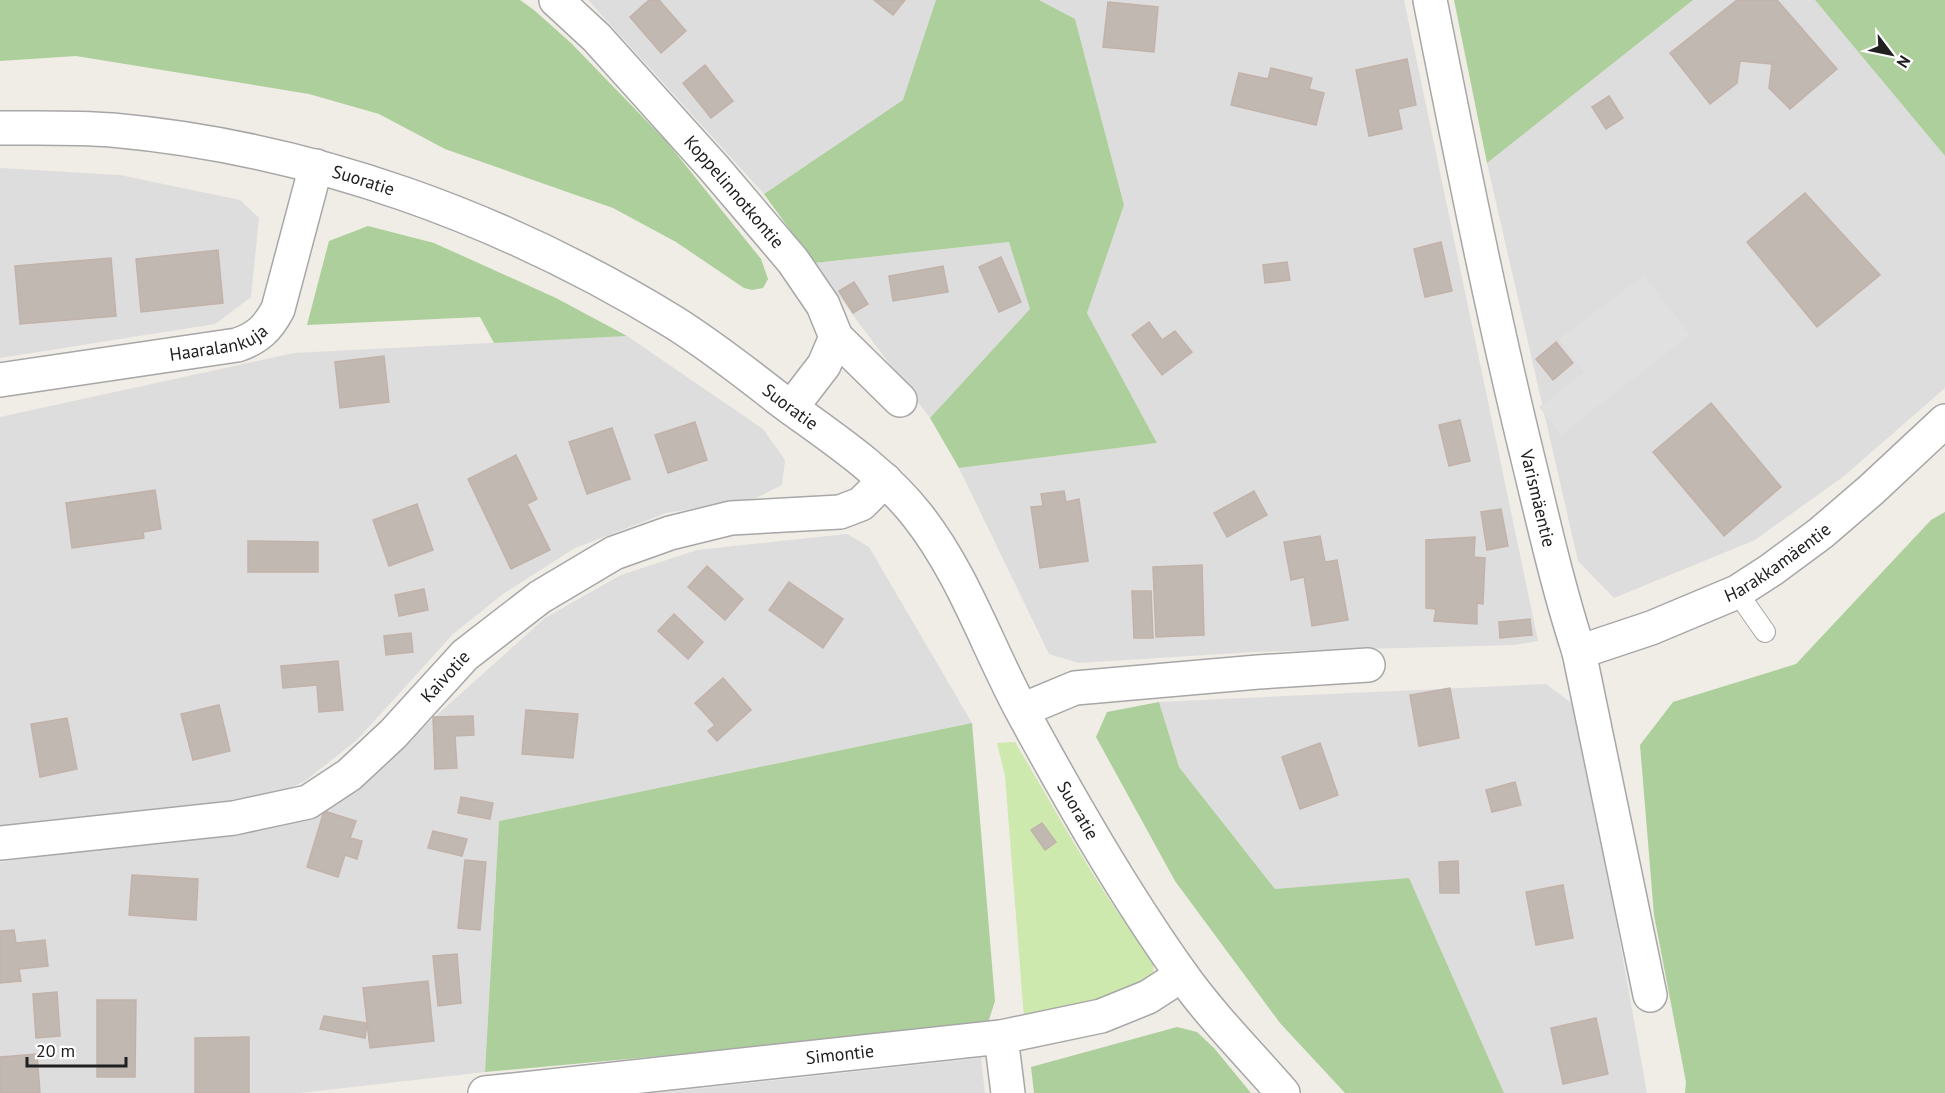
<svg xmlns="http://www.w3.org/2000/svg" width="1945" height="1093" viewBox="0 0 1945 1093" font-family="'PT Sans',sans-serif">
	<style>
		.residential { fill: #dedddd }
		.grass { fill: #cee9ad }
		.forest { fill: #adcf9b }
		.parking { fill: #e0e0e0 }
		.building { fill: #c1b8b2; stroke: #c2b2a9; stroke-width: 1.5 }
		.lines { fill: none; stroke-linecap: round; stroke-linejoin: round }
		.service-casing { stroke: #a7a7a7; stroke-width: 22 }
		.minor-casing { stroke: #a7a7a7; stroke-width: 36 }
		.tertiary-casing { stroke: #a7a7a7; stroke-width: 36 }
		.service { stroke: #fff; stroke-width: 20 }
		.minor { stroke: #fff; stroke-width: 33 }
		.tertiary { stroke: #fff; stroke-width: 33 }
		.labels { text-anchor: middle; stroke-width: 5; stroke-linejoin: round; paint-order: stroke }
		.street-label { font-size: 18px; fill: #202020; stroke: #fff }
	</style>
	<rect width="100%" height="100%" fill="#f0ece6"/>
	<path class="residential" d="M588,0H936L904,100L764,194Z
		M1039,0H1404L1538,641L1514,645L1254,652L1079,663L1049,654L959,468L1157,443L1087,313L1124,205L1075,19Z
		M1693,0H1815L1945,156V388L1844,476L1755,540L1614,598L1578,561L1487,163Z
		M0,168L120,175L240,200L259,218L251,297L215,324L0,358Z
		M1009,242L1030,309L930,418L814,263Z
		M627,336L763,429L785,460L782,485L754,499L666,513L575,548L503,594L453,634L357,740L305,781L255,804L0,826V417L294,353Z
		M847,534L869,547L972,723L499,821L485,1072L300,1093H0V862L308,819L417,733L545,618L621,575L697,550Z
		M1546,684L1578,708L1647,1093H1504L1409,879L1275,889L1179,767L1159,702Z
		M981,1058L985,1093H658Z"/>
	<path class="grass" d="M1015,742C1059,816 1100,894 1154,961L1153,975L1105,1005L1024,1018L1005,776L997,743Z"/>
	<path class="forest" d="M0,0H520L534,10L571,43L666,141L761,259L768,279L763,288L752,290L744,288L676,242L613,208L445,149L379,114L309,94L76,56L0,61Z
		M936,0H1039L1075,19L1124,205L1087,313L1157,443L959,468L930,418L1030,309L1009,242L814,263L764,194L903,100Z
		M1454,0H1693L1487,163Z
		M1815,0H1945V156Z
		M368,226L434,243L556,298L627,336L494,343L480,317L307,325L329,241Z
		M1945,512V1093H1685L1686,1082L1654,915L1640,745L1673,702L1796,664L1931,520Z
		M1159,702L1179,767L1275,889L1409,878L1504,1093H1345L1280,1023L1175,881L1096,737L1107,712Z
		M972,723L995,1001L987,1026L485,1072L499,821Z
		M1177,1027L1197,1032L1214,1048L1251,1093H1034L1031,1067Z"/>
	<path class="parking" d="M1644,275L1690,335L1561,435L1539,407L1584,372L1559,339Z"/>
	<path class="building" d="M649,0H659L686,31L661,53L630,17Z
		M874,0H905L893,15Z
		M1737,0H1777L1837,69L1790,109L1769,88L1772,64L1740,61L1737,83L1710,104L1670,53Z
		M1108,2L1158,7L1154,52L1103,47Z
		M1407,59L1416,105L1398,109L1402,129L1369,136L1356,70Z
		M705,65L733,101L711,118L683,83Z
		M1271,68L1312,78L1309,89L1324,93L1316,125L1231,105L1239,73L1268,79Z
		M1609,96L1623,118L1606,129L1592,107Z
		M1805,193L1880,275L1817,327L1747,242Z
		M1441,242L1452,291L1425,297L1414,249Z
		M218,250L223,303L141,312L136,259Z
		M1001,257L1021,302L999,312L979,267Z
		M111,258L116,316L20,324L15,266Z
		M1287,262L1290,280L1265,283L1263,265Z
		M943,266L948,292L893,301L889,276Z
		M854,282L868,304L853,313L839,291Z
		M1149,322L1162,340L1175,331L1192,352L1162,375L1132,335Z
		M1556,342L1573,363L1553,380L1536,359Z
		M384,356L389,402L340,408L335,362Z
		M1711,403L1781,487L1724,536L1653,452Z
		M1460,420L1470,461L1449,466L1439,425Z
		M695,422L707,460L668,473L655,435Z
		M612,428L630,479L587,494L569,442Z
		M516,455L537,499L527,504L550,550L511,569L468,479Z
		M155,490L161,529L143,532L144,538L72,548L66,503Z
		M1064,491L1066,502L1079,499L1088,561L1040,568L1031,507L1043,506L1041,494Z
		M1254,491L1267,515L1227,537L1214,513Z
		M417,504L433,550L389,566L373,520Z
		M1501,509L1508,546L1487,550L1481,512Z
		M1320,536L1325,562L1337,560L1348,620L1312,626L1304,577L1291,580L1284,542Z
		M1475,537L1474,557L1485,558L1483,604L1477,603V624L1434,621L1436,609L1426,608V540Z
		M248,541L318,542V572H248Z
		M1202,565L1204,635L1156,637L1153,567Z
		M707,566L743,599L725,620L688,587Z
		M789,582L843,619L823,648L769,610Z
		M424,589L428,610L399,616L395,595Z
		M1132,591H1151L1153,638H1134Z
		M674,614L703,642L688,659L658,631Z
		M1530,619L1532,635L1500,638L1499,622Z
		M411,633L413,652L386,655L384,636Z
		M338,661L343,710L319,712L317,685L283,688L281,666Z
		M723,678L751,710L717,741L708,731L715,725L695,703Z
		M1450,688L1459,738L1419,746L1410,695Z
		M219,705L230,751L193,760L181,714Z
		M526,710L578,714L573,758L522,754Z
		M473,716L474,735L455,736L457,768L435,769L433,717Z
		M67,718L77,769L40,777L31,724Z
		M1320,743L1338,795L1300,809L1282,757Z
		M1515,782L1521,805L1492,812L1486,790Z
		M461,797L493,803L490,819L458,813Z
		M324,811L356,821L350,838L362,841L357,859L345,855L338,877L307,867Z
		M1042,823L1056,842L1045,850L1031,830Z
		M433,831L467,839L462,856L428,848Z
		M465,860L486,862L480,930L458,928Z
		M1458,861L1459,893H1440L1439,862Z
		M132,875L198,879L196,920L129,915Z
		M1563,885L1573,938L1536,945L1526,892Z
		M14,930L16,943L45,940L48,966L19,969L21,981L0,983V931Z
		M457,954L461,1003L438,1006L433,956Z
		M428,981L434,1041L370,1048L363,988Z
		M57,992L60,1036L36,1038L33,994Z
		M97,1000H136L135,1077H97Z
		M324,1016L367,1023L365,1038L320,1029Z
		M1596,1018L1608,1074L1563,1084L1551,1028Z
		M249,1037V1093H195V1038Z
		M37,1054L40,1093H0V1057Z"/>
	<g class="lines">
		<g class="service-casing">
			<path id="service" d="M1737,592L1765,632"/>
		</g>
		<g class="minor-casing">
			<g id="minor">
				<path id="s1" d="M556,0L597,38L714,168L793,261L823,305L836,337L824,365L791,408"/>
				<path id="s2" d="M1430,0C1461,156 1492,313 1530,467C1545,529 1559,591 1579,652L1650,995"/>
				<path d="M836,337L900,400"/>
				<path id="s3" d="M0,380L237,345C258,338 268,328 278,309L316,166"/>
				<path id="s4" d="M1579,652L1651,628L1737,592L1771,570L1821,533L1871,490L1945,421"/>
				<path d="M1022,710L1075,688L1258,672L1368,665"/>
				<path id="s5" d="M0,843L234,818L308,802L349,775L393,734L465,655L540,597L614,553L670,533L731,518L840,512L861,504L885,480"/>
				<path d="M1001,1037L1008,1093"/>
				<path id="s6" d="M485,1093L1001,1037L1101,1016L1148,997L1182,975"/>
			</g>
		</g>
		<g class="tertiary-casing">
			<g id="tertiary">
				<path id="s7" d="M0,128C37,128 75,127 112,130C312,148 504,218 675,323C711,346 746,373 779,399C827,435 879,467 917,515C963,573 987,646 1022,711C1071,801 1123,892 1182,975C1212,1017 1249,1054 1283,1093"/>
			</g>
		</g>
		<use href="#service" class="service"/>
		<use href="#minor" class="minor"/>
		<use href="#tertiary" class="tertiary"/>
	</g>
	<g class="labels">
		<g class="street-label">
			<text dy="6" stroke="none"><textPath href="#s7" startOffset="369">Suoratie</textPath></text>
			<text dy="6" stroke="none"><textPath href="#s1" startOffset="262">Koppelinnotkontie</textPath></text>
			<text dy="6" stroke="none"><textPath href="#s3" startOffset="222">Haaralankuja</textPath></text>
			<text dy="6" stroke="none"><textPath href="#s7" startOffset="855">Suoratie</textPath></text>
			<text dy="6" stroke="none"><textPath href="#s2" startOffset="510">Varismäentie</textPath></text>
			<text dy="6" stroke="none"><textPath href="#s4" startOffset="219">Harakkamäentie</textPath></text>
			<text dy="6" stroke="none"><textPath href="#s5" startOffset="498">Kaivotie</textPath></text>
			<text dy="6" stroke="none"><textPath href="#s7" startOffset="1359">Suoratie</textPath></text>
			<text dy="6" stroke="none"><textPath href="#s6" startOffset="357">Simontie</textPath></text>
		</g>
	</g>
	<g transform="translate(1891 54) rotate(122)" stroke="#ffffff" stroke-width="4.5" paint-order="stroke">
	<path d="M0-4.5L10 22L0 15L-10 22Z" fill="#202020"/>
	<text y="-9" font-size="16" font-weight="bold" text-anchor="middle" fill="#202020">N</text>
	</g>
	<path d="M27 1057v9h99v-9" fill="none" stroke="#202020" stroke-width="3"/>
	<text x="36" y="1057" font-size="18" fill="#202020" stroke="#ffffff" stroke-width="4.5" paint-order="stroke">20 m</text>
</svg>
